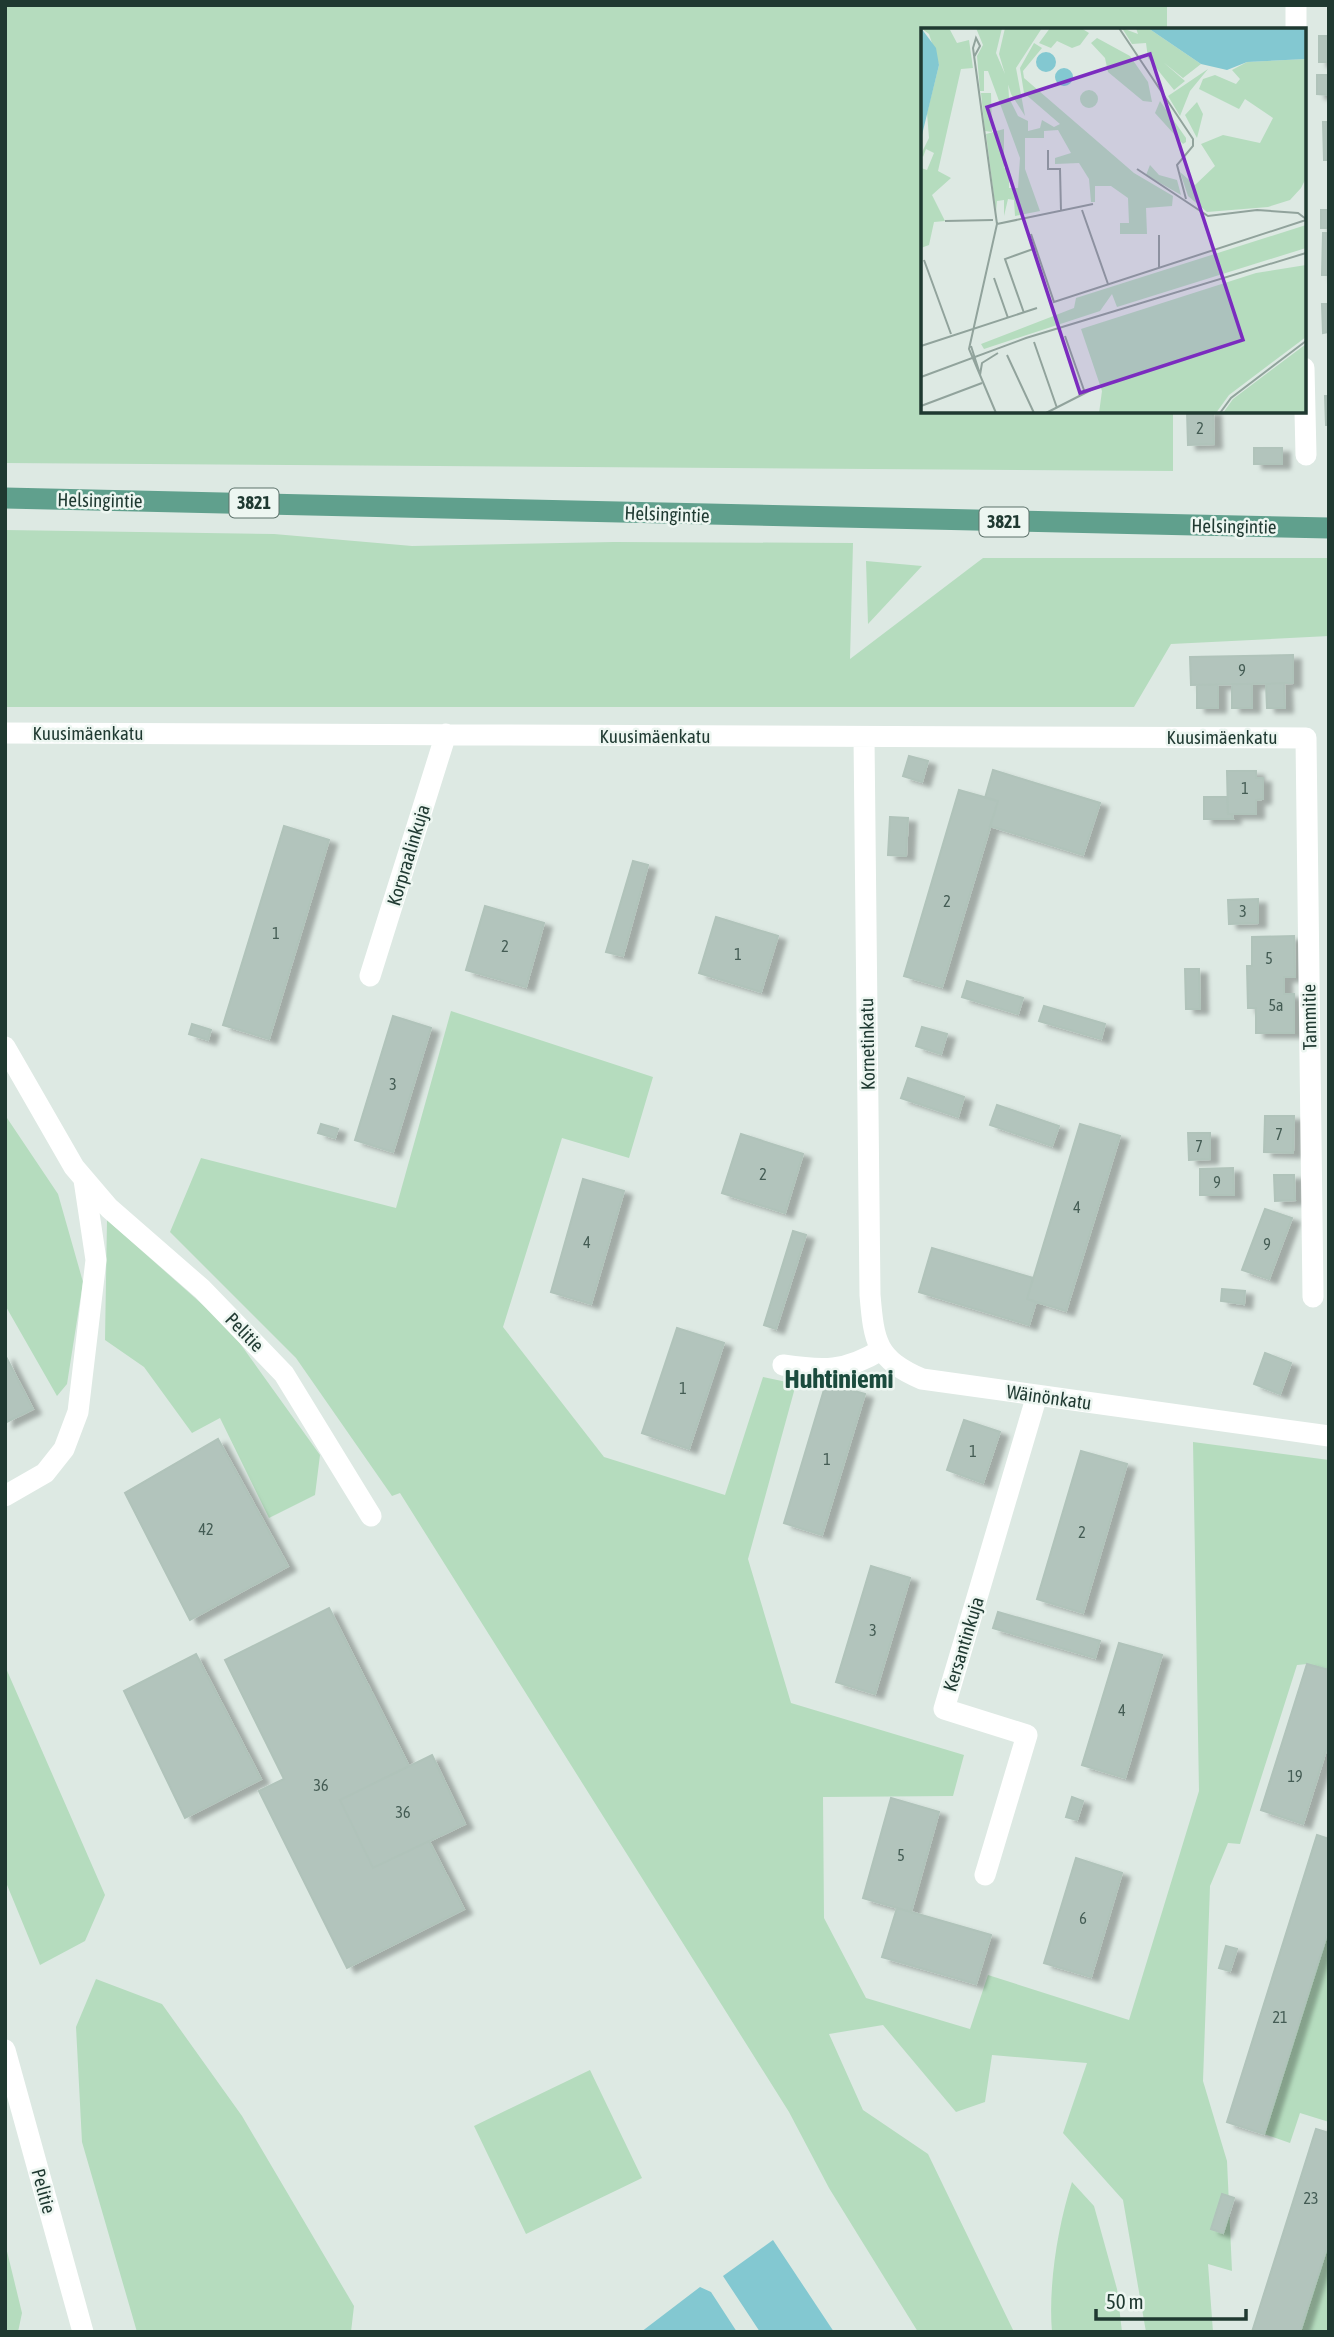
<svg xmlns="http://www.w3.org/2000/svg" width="1334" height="2337" viewBox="0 0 1334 2337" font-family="'Asap Condensed',sans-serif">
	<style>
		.green { fill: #b5dcbe }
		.water { fill: #83c8d1 }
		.building { fill: #b2c4bc; stroke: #b0c3ba; stroke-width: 2; filter: url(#shadow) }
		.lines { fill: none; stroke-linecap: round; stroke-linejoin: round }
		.minor { stroke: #fff; stroke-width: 21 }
		.major { stroke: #60a08d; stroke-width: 21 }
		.labels { text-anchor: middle; stroke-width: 5; stroke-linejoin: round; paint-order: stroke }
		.number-label { font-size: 16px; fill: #445c54 }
		.shield { fill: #edf6f1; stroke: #5d726b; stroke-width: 2 }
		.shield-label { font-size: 18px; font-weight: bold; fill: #1f3931 }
		.street-label { font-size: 19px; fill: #1f3931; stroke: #edf6f1 }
		.district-label { font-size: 26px; font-weight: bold; fill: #1b4b3d; stroke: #edf6f1 }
		.inset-road { fill: none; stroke: #91a39c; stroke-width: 2 }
		.view { fill: #7b2cbf; fill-opacity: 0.15; stroke: #7b2cbf; stroke-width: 3.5 }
		.inset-edge { fill: none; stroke: #1f3931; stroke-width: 3.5 }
	</style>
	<defs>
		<filter id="shadow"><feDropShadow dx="8" dy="4.5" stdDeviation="2" flood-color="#0004"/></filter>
	</defs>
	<rect width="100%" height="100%" fill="#dde9e3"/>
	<path class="green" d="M5,5H1167V30H923V411H1173V471L5,463Z
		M5,530L274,534L412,546L614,542L853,543L850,659L983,558H1329V636L1171,644L1134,707H5Z
		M866,561L922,566L868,624Z
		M451,1011L653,1077L629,1158L562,1138L503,1327L604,1457L725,1495L763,1377L796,1384L748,1559L791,1703L964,1755L953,1796L823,1797L824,1918L866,1998L970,2029L988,1975L1129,2020L1199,1791L1193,1442L1329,1460V1670L1307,1664L1297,1665L1240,1844L1228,1843L1210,1886L1203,2081L1227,2161L1232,2271L1208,2264L1213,2332H1146L1123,2200L1063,2133L1087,2063L992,2055L985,2102L956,2112L883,2025L829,2034L863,2110L928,2154L1014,2332H918L829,2188L789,2112L400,1493L392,1496L296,1358L170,1232L201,1158L396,1208Z
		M5,1115L58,1194L83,1282L67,1384L57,1396L5,1305Z
		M107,1220L229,1328L320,1455L315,1495L269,1518L220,1418L192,1433L144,1367L105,1340Z
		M5,1666L105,1895L85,1941L40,1965L5,1880Z
		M1329,1928V2122L1300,2113L1290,2143L1264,2134Z
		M96,1979L162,2004L242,2116L354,2306L351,2332H137L82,2142L76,2027Z
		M590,2070L642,2178L526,2234L474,2126Z
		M1072,2182L1094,2206L1117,2289L1122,2332H1052C1048,2286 1058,2225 1072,2182Z
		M1329,2241V2332H1300Z
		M5,2243L22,2313L18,2332H5Z"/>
	<path class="water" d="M773,2240L834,2332H760L723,2276Z
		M700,2287L711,2292L737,2332H641Z"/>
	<path class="building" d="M1319,36H1329V62H1319Z
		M1317,75H1329V95L1317,94Z
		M1323,122H1329V160H1324Z
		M1321,210H1329V228H1321Z
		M1323,233H1329V275H1322Z
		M1322,304H1329V332L1323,333Z
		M1325,396H1329V425H1326Z
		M1187,411H1213L1214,444L1188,445Z
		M1254,448H1282V464H1254Z
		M1293,655V683L1191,685L1190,657Z
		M1284,683L1285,708H1267L1266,684Z
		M1232,684H1252V708H1232Z
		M1197,685H1218V708H1197Z
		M909,756L928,761L922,782L903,776Z
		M993,770L1100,803L1083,855L990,826L998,801L985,798Z
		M1227,771H1256V778H1263V799L1256,800V814H1228Z
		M959,790L998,801L942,987L904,976Z
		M1204,797H1227L1228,814H1232L1233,819H1204Z
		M890,817L908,818L906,856L888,855Z
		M284,826L329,840L269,1039L223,1025Z
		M633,861L648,865L623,956L606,952Z
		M1258,899V923L1229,924L1228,900Z
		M485,906L544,923L526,987L466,970Z
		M716,917L778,936L761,992L699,973Z
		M1294,936L1295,977H1284V994H1294V1033H1256V1008H1248L1247,966H1252V937Z
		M1185,969H1199L1200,1009H1186Z
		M967,981L1023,998L1018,1014L962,997Z
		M1044,1006L1105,1024L1101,1039L1039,1021Z
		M393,1016L431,1028L393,1152L355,1140Z
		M192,1024L211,1030L208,1040L189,1034Z
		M922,1027L947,1034L941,1054L916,1046Z
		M908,1078L964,1097L958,1117L901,1098Z
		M997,1105L1059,1126L1052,1146L990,1125Z
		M1265,1116H1294L1293,1153L1264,1152Z
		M321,1124L338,1129L335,1138L318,1133Z
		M1080,1124L1120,1136L1066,1311L1027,1299Z
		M1188,1133H1210V1159L1189,1160Z
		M741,1134L803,1154L785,1213L722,1193Z
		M1233,1168L1234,1195H1200V1169Z
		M1274,1175H1294L1295,1200L1275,1201Z
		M583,1179L624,1191L591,1304L551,1292Z
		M1265,1209L1292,1218L1269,1279L1242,1270Z
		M793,1231L806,1235L776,1329L764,1325Z
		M932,1248L1033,1278L1027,1299L1036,1302L1029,1325L919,1292Z
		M1222,1289L1245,1291L1244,1304L1221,1301Z
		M677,1328L724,1343L689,1449L642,1433Z
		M1265,1353L1291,1363L1280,1394L1254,1384Z
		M5,1355L33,1409L5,1423Z
		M826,1383L865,1394L822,1535L784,1523Z
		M964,1420L1000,1432L983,1483L947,1470Z
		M218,1439L288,1566L190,1620L125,1493Z
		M1081,1451L1127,1464L1083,1613L1037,1599Z
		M871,1566L910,1578L875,1694L836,1682Z
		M329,1608L409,1766L340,1800L373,1868L429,1841L464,1909L347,1968L259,1791L284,1779L225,1660Z
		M998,1612L1100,1641L1095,1658L993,1628Z
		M1119,1643L1162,1655L1125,1778L1082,1765Z
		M196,1654L261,1779L185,1818L124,1691Z
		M1307,1664L1329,1670V1741L1303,1824L1261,1810Z
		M432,1755L465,1824L373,1868L340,1800Z
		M1072,1797L1083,1801L1077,1820L1066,1817Z
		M891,1798L939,1812L911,1912L863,1898Z
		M1317,1835L1329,1839V1928L1264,2134L1227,2122Z
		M1076,1858L1122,1873L1091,1977L1044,1963Z
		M897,1908L991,1935L976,1984L882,1957Z
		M1226,1946L1237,1949L1230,1971L1219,1968Z
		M1316,2129L1329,2133V2241L1300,2332H1252Z
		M1222,2194L1234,2198L1223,2233L1211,2229Z"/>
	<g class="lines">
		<path class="minor" d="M1296,5V30
			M1304,368L1306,455
			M5,733L1306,738L1313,1297
			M864,737L870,1295C874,1342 876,1359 922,1379L1329,1436
			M370,976L446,734
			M5,1047L74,1167L109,1208L202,1289L284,1374L371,1516
			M783,1365C823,1371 845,1372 881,1350
			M5,1496L45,1473L64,1449L78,1412L96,1260L84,1180
			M985,1875L1027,1735L944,1709L1037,1395
			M5,2050L83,2332"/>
		<path class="major" d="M5,498L1329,528"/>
	</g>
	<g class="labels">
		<g class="number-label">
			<text x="1200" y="434">2</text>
			<text x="1242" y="676">9</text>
			<text x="1245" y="794">1</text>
			<text x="947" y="907">2</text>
			<text x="1243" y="917">3</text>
			<text x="276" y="939">1</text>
			<text x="505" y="952">2</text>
			<text x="738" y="960">1</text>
			<text x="1269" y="964">5</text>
			<text x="1276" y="1011">5a</text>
			<text x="393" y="1090">3</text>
			<text x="1279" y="1140">7</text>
			<text x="1199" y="1152">7</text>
			<text x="763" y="1180">2</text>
			<text x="1217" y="1188">9</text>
			<text x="1077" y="1213">4</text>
			<text x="587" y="1248">4</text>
			<text x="1267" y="1250">9</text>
			<text x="683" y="1394">1</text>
			<text x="973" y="1457">1</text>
			<text x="827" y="1465">1</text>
			<text x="206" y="1535">42</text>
			<text x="1082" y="1538">2</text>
			<text x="873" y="1636">3</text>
			<text x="1122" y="1716">4</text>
			<text x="1295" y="1782">19</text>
			<text x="321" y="1791">36</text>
			<text x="403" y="1818">36</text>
			<text x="901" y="1861">5</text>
			<text x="1083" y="1924">6</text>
			<text x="1280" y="2023">21</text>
			<text x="1311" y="2204">23</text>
		</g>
		<g class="shield">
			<rect x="229.5" y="488.5" width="49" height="29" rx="5"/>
			<rect x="979.5" y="507.5" width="49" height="29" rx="5"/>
		</g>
		<g class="shield-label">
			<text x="254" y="509">3821</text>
			<text x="1004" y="528">3821</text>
		</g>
		<g class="street-label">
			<text transform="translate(100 500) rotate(1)" y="7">Helsingintie</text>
			<text transform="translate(667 514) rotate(2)" y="7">Helsingintie</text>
			<text transform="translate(1234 526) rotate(1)" y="7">Helsingintie</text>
			<text x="88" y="740">Kuusimäenkatu</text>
			<text x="655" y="743">Kuusimäenkatu</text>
			<text x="1222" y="744">Kuusimäenkatu</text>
			<text transform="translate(408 855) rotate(-73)" y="7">Korpraalinkuja</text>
			<text transform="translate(1309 1017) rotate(-91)" y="7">Tammitie</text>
			<text transform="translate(867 1044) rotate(-91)" y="7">Kornetinkatu</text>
			<text transform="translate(245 1332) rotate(46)" y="7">Pelitie</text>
			<text transform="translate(1049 1397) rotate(8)" y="7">Wäinönkatu</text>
			<text transform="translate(963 1644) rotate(-73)" y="7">Kersantinkuja</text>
			<text transform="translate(44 2191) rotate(75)" y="7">Pelitie</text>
		</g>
		<g class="district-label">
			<text x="839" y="1388">Huhtiniemi</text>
		</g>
	</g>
	<g transform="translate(921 28)">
		<rect width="385" height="385" fill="#dde9e3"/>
		<path d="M0,0H28L36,15L48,12L52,40L40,41L17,143L30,150L11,167L24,193L13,194L8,217L0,220V140L6,142L13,125L5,121L2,129L0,126L8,110L6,85L18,37L8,6ZM55,0H81L75,25L87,53L88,70L97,88L107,93V103L119,100L121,92L133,99L139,96L103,65L99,40L113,15L121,20L102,43L103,50L213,145L252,168L251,178L225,180L226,206H199V195H208L207,170L190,158H174V174H170L168,151L158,135L134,136V130L150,125L137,102L123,103V110H104V141L119,183L94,188L93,172L87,171L83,188V172L76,173L75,184L65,106L83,101V140L88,141V160H97L99,130L67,43H63V63H59L56,28L62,17ZM84,0H121L95,40L104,88L90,66L78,26ZM129,0H160L168,5L159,17L151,20L136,13L130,20L118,15ZM201,0L217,6L215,0H227L280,36L262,50L242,34L264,53L253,62L227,30L225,15L211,16ZM176,10L209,28L227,54L231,74L222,73L187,44L184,30L170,15ZM385,31V150L380,160L369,172L347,179L286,184L267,168L259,144L274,157L294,138L280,116L302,107L339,115L352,90L324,71L318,81L278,61L282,51L294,47L315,56L319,51L311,42L326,34ZM287,41L269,63L259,88L247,68ZM159 71a9 9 0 1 1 18 0a9 9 0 1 1-18 0ZM60,65H70L71,104L64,103ZM239,73L265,110V114L262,116L234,85ZM276,74L282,86L276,110L264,87ZM229,137L238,147L256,152L260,167L225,147ZM385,197V220L196,279L191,266L179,283L63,321L60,316L153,280L155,270ZM385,237V309L308,367L295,385H178L181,363L160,301L335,245ZM385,316V385H302L312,371Z" fill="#b5dcbe"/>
		<path d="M0,0L15,20L18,37L0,111ZM227,0H385V31L326,34L306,42L280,36ZM115 34a10 10 0 1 1 20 0a10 10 0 1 1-20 0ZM134 49a9 9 0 1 1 18 0a9 9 0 1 1-18 0Z" fill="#83c8d1"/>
		<path class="inset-road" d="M198,0L272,111V118L256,137L265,171M53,29L59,18L55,10L52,20L76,196L48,321L75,385M127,122V141H139L140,183M216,141L287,188L336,182L377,185L385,191M161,182L187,256M24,193L72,192M76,196L172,176M110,206L133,274L385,192M238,207V240M3,232L30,306M73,250L87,290M103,285L84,231L115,220M144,308L164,365M113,314L136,380M0,318L116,280M50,318L58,343M86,327L113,385M59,347L61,335L77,325M0,349L105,310L385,225M0,378L61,355M125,385L176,359M299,385L310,370L385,313"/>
		<path class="view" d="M229,26L322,312L159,365L66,79Z"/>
		<rect width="385" height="385" class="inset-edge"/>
	</g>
	<rect width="1334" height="2337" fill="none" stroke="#1f3931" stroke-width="14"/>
	<path d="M1096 2309v10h150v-10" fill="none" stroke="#1f3931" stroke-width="3.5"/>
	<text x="1106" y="2309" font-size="21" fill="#1f3931" stroke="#edf6f1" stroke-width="5" paint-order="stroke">50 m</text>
</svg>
